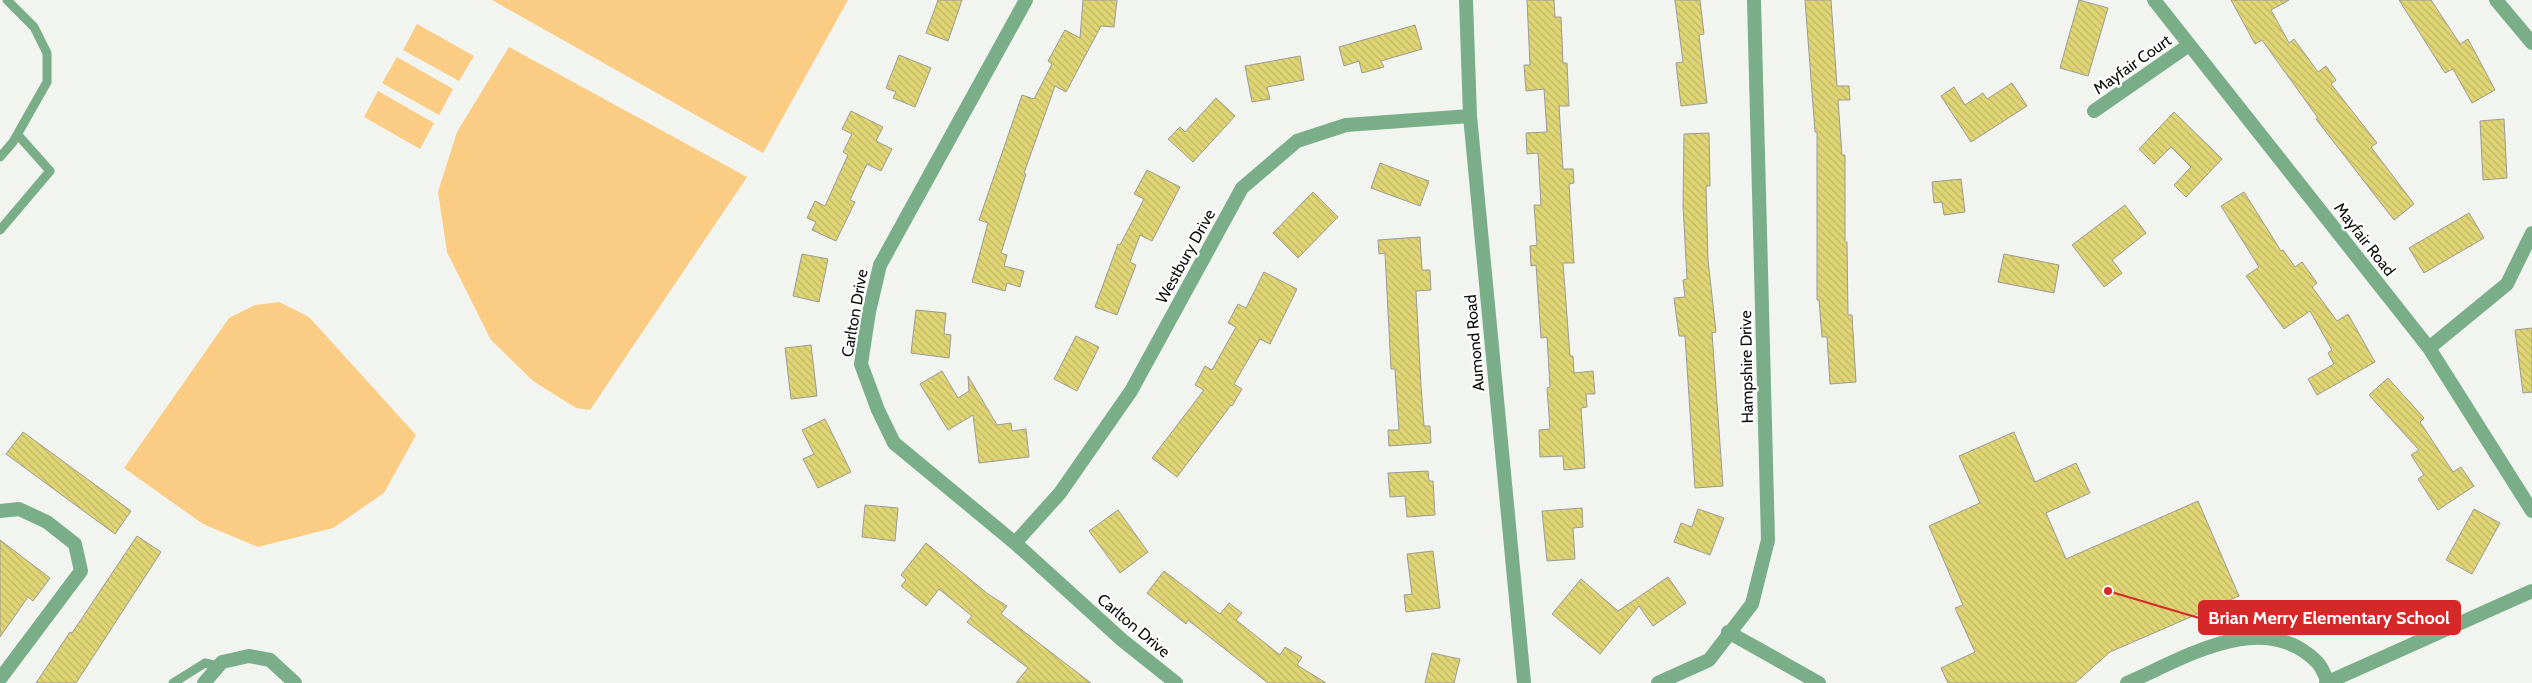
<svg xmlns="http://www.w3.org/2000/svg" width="2532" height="683" viewBox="0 0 2532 683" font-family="Cabin,sans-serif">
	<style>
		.pitch { fill: #fbcc84 }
		.building { fill: url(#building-back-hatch); stroke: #9b9b95 }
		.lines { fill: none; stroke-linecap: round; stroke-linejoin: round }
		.service { stroke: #79ae88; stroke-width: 9 }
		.minor { stroke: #79ae88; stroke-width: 14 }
		.tertiary { stroke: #79ae88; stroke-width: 14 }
		.labels { text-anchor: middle; stroke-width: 4.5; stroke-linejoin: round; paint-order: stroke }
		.street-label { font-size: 16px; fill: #0c0c0b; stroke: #fff }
		.leader { fill: none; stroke: #d62828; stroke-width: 2 }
		.callout-dot { fill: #d62828; stroke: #fff; stroke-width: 2 }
		.callout { fill: #d62828; stroke: #d62828; stroke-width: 2 }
		.callout-label { font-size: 18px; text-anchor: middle; font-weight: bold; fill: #fff }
	</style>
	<defs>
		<pattern id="building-back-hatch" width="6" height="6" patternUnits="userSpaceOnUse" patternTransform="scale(1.25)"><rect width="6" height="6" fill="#e0d575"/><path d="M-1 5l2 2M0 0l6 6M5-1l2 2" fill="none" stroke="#bfb664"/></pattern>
	</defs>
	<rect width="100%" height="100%" fill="#f2f5ef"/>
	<path class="pitch" d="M492,0H848L763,153Z
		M417,24L474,56L459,81L403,50Z
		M509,47L747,177L590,410L576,408L533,381L491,340L447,252L438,192L457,132Z
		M397,57L453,89L439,115L382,83Z
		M378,91L434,123L420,149L364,117Z
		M279,302L309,317L416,435L384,493L333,528L258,547L203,524L124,468L229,318L255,305Z"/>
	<path class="building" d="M938,0H962L948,41L926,33Z
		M1083,0H1117L1114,27L1101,26L1066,92L1055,86L1024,173L1026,174L1001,253L1007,255L1004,266L1024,271L1020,287L1007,283L1005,291L972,282L988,223L979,220L1022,95L1034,99L1052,64L1048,61L1065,30L1080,38Z
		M1527,0H1554L1555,17H1561L1563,63H1567L1569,106H1559L1563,169H1573L1574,183L1569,184L1574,263H1563L1570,356H1573L1574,373L1593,371L1595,394H1586L1587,407L1581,408L1585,468L1564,470L1563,456L1540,457L1539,430L1550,429L1547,388L1550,387L1547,337L1541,338L1536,265L1531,266L1530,246L1537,245L1534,205H1541L1538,153L1527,154L1526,133L1547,132L1544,89L1526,91L1524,65H1530Z
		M1675,0H1700L1704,34L1699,35L1707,103L1681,106L1676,63L1683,62Z
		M1805,0H1831L1837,86H1849L1850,100H1838L1842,155H1845V242H1847L1848,315H1852L1856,382L1830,384L1827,337H1822L1819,300H1817V132H1815Z
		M2079,0L2108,8L2088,76L2060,68Z
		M2231,0H2289L2271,10L2289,43L2294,39L2318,72L2326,66L2336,80L2331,84L2377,143L2371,147L2414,204L2394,220L2316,119L2318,118L2262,40L2255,44Z
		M2399,0H2431L2460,44L2468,39L2495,90L2472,103L2453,69L2445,73Z
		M1415,25L1422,49L1381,61L1384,67L1362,73L1359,61L1344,66L1339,47Z
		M899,55L931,68L915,107L893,98L896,92L886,88Z
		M1300,56L1304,80L1267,87L1270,99L1252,102L1245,66Z
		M2012,83L2027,106L1971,142L1941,96L1954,87L1965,105L1983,93L1987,99Z
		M1216,98L1235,116L1193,162L1168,139L1180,127L1185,132Z
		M851,111L883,127L876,141L892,149L881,171L867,164L850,200L855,202L836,241L812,230L816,222L807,218L815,201L825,206L848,155L843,152L852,134L842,129Z
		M2174,112L2222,159L2186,197L2174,185L2191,167L2171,147L2154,164L2139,149Z
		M2504,119L2507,178L2483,180L2480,121Z
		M1709,133L1710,186H1706L1708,260L1716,332L1712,333L1723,486L1695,488L1685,336H1679L1674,298L1685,297L1683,280L1687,279L1683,205L1684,134Z
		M1380,163L1429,181L1420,206L1371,188Z
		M1147,170L1180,187L1152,241L1140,235L1130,262L1136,265L1117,315L1095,307L1118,244L1120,245L1144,199L1134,194Z
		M1961,179L1965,212L1944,215L1942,202L1934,203L1932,182Z
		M1313,192L1338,217L1298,258L1273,233Z
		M2244,192L2281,251L2283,250L2295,267L2302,262L2317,283L2312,287L2337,321L2348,314L2375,362L2317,395L2308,379L2334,364L2328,353L2332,350L2310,311L2284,329L2246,276L2259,267L2221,206Z
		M2125,205L2146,233L2112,260L2122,273L2104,287L2072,245Z
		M2469,213L2484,238L2424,273L2409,248Z
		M1420,237L1422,270H1430L1431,290L1416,291L1421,386L1424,426H1430L1431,443L1389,446L1388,430H1399L1395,369H1391L1385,253L1379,254L1378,240Z
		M802,254L828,259L819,302L793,296Z
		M2004,254L2059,265L2054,293L1998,282Z
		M1264,272L1297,289L1270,344L1260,339L1234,384L1242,389L1232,406L1231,405L1177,477L1152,458L1204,390L1195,385L1205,366L1212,370L1236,327L1228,323L1238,304L1246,308Z
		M916,310L946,313L944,334L951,335L949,358L911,353Z
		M2532,328V392L2523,393L2515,330Z
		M1076,336L1099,347L1077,391L1054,379Z
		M811,345L817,396L791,399L785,348Z
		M942,371L958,398L969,391L968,376L997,425L1011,423L1012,431L1026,429L1029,457L979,463L973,415L948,430L920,384Z
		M2388,378L2424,418L2420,422L2453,472L2461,467L2474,486L2438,510L2418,479L2424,475L2411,455L2419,450L2369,395Z
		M825,419L851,472L818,488L803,459L814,454L802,430Z
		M23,432L131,511L115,534L6,454Z
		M2014,432L2035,482L2076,463L2090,493L2046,513L2066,559L2198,501L2239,596L2110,652L2075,683H1948L1941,668L1975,652L1955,608L1963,605L1929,526L1980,503L1959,456Z
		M1428,471L1429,481H1433L1435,515L1407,517L1405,496L1390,497L1388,473Z
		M865,505L898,508L895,541L862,537Z
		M1582,508L1583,527L1573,528L1575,559L1547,561L1542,511Z
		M1698,509L1724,518L1710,555L1674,542L1681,523L1692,527Z
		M2474,509L2500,523L2472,574L2446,560Z
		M1118,510L1148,552L1120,573L1089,531Z
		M137,536L161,552L76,683H36L70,632L72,633Z
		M0,540L50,578L33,601L28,597L0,637Z
		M926,543L988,594L1007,606L1001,614L1091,683H1016L1028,668L967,622L972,616L939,589L926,606L901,586L906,580L901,575Z
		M1433,551L1440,608L1406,612L1404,595L1412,594L1407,554Z
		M1164,571L1220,614L1229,603L1242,613L1236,620L1280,655L1285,647L1302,657L1297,665L1326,683H1268L1188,620L1186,624L1147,593Z
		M1668,577L1686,603L1653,626L1639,606L1600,654L1552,614L1581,579L1618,611Z
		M1432,653L1460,659L1454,683H1425Z"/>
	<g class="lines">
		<path class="service" d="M0,157L13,142L47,82V53L34,27L7,0
			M0,230L50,171L18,135
			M173,683L205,663L218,666"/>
		<path class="minor" d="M1026,0L880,265L869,312L861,364L878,410L894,443L1015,543L1122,640L1176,683
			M2154,0L2429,348L2532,511
			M2496,0L2532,43
			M2094,111L2189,45
			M2429,348L2507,284L2532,233
			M0,511L19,509L47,522L75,544L81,571L0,679
			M1015,543L1060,493L1131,391L1242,188L1297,141L1346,125L1470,116
			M1728,632L1819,683
			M204,683L222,662L249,656L270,660L295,683
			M1658,683L1709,660L1752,604L1768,540L1754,0
			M2127,683C2183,659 2263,607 2317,662C2322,667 2325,676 2328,682"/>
		<path class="tertiary" d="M1466,0L1470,116L1524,683
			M2326,683L2532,591"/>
	</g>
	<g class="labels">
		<g class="street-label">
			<text transform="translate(2132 64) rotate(-35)" y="6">Mayfair Court</text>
			<text transform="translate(2365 239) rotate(52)" y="6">Mayfair Road</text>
			<text transform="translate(1185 256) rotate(-61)" y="6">Westbury Drive</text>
			<text transform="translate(854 313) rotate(-80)" y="6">Carlton Drive</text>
			<text transform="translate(1474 343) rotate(-95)" y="6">Aumond Road</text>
			<text transform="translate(1746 367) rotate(-91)" y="6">Hampshire Drive</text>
			<text transform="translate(1134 625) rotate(40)" y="6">Carlton Drive</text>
		</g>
	</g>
	<path class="leader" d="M2108 591L2199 618"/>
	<circle class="callout-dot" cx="2108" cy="591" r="5"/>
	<rect class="callout" x="2199" y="601" width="261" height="33" rx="5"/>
	<g class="callout-label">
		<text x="2329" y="624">Brian Merry Elementary School</text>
	</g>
</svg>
